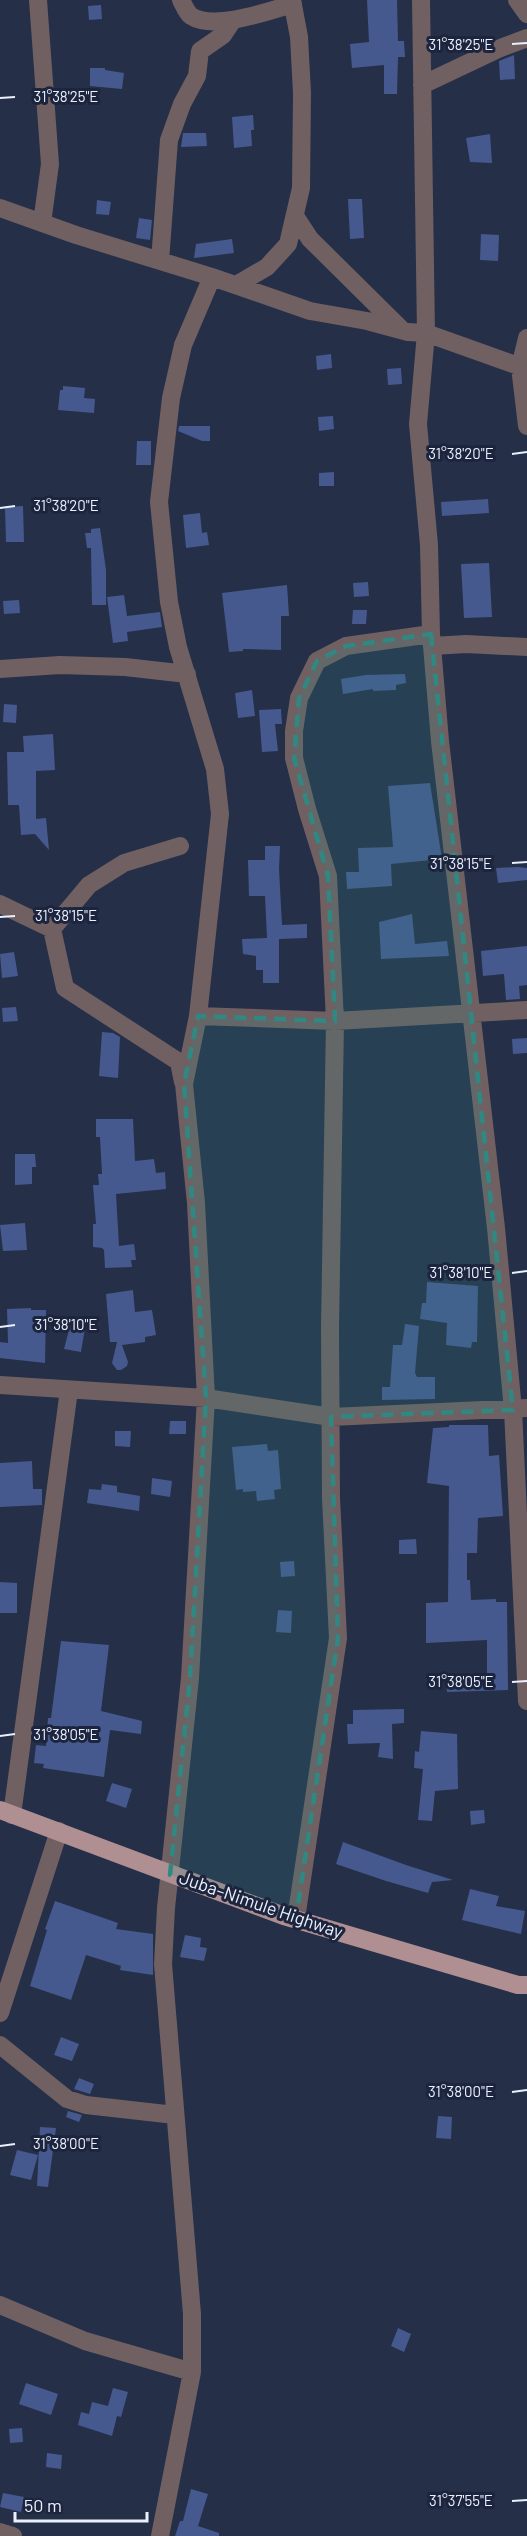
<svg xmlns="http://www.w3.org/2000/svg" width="527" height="2536" viewBox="0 0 527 2536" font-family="Barlow,sans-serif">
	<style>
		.building { fill: #45598f }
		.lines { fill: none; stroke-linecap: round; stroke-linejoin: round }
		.minor { stroke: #706062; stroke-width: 18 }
		.major { stroke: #b08f93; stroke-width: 18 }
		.marked { fill: #308883; fill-opacity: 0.2; stroke: #308883; stroke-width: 4.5; stroke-dasharray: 12 8; stroke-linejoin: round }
		.ticks { fill: none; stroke: #eaf0fd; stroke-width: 2 }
		.labels { text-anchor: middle; stroke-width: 6; stroke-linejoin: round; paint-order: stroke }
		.street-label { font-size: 18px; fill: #eaf0fd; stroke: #1c253d }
		.ticks-label { font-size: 15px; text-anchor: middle; fill: #eaf0fd; stroke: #1c253d; stroke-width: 6; stroke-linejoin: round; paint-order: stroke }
	</style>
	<rect width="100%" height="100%" fill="#252f48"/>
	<path class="building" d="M367,0H397L398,41H404L405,57H398L397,94H384V65L352,68L350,44L369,42Z
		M101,5L102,19L89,20L88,6Z
		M514,55L515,79L500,80L499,61Z
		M90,68H105V70L124,73L122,89L90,86Z
		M253,115L254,130H251L252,146L234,148L232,117Z
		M183,133H206L207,146L181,147Z
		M490,134L492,163L470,162L466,138Z
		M348,199H362L364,238L350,239Z
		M97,200L111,202L109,215L96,214Z
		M139,218L152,220L150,240L136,238Z
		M481,234L499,235L498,261L480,260Z
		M232,239L234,253L194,258L196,244Z
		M331,354L332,368L317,370L316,356Z
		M401,368L402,384L388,385L387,369Z
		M63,386L85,388L84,398L95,399L94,413L58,410L60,390H63Z
		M333,416L334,429L319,431L318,417Z
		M179,426H210V441H202L178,431Z
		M137,441H151V465H136Z
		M334,472V486H319V473Z
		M488,499L489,513L442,516L441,502Z
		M23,506L24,542H6L5,507Z
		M200,513L202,533L207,532L209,545L186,548L183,515Z
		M100,528L106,570V605H92L91,548H87L85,533H91V529Z
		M489,563L492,617L464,618L461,564Z
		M368,582L369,596L354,597L353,583Z
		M287,585L289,616H281V650L243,649V651L229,652L222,593Z
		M124,595L127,616L160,612L162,627L127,632L128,641L113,643L107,597Z
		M19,600L20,613L4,614L3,601Z
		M353,610H367L366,624H352Z
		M405,674L406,683L396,685V690L373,691V689L343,694L341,679L366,675Z
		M252,690L255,716L238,718L235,693Z
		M4,704L17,705L16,723L3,722Z
		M281,709L282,724H275L278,751L262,752L259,710Z
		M53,734L55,770L36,771V819L46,818L49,850L35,834L21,835L19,805H8L7,752H24L23,736Z
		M430,783L442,859L391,864L392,886L347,889L346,872H359L358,848L393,847L388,786Z
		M265,846H280L279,869L282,925L307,924V938L279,939V983H263V970H256V956L243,954L242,939L267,938L265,896H249L248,860H265Z
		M518,867L527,868V880L498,883L496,868Z
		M412,914L415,944L447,941L449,956L381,959L379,922Z
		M527,946V985L519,986L520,999L506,1000L504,974L483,976L481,951Z
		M14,952L18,976L2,978L0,954Z
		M16,1007L18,1021L3,1022L2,1008Z
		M102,1032L113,1033L120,1037L118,1078L99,1076Z
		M527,1038V1053L513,1054L512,1039Z
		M96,1119H133L135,1161L154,1159L156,1173L165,1172L166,1189L116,1194L119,1246L134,1244L136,1260H131L132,1267L105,1268L104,1250L102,1248L93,1247V1224H96L93,1185H99L98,1174H102L100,1137H96Z
		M15,1154H35L36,1167H32V1184L15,1185Z
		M25,1223L27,1250L3,1251L0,1225Z
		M427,1282L478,1286L477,1342H472L471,1348L446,1345L447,1323L420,1319L422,1303H426Z
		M133,1290L135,1312L152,1310L156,1335L145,1337V1342L122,1345L128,1362L127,1366L121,1370H117L112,1363L117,1342H110L106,1294Z
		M31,1308V1310H46L45,1363L0,1358V1342L8,1343L7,1309Z
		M79,1317L86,1322L81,1352L64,1349L72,1318Z
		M405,1324L419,1326L415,1373L417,1377H435V1399L382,1400V1387H390L393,1345H402Z
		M170,1421H186V1434H169Z
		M449,1425H488L489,1456L499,1455L503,1516L478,1518L477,1553H467V1580H470L471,1600L496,1599V1602H507L508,1690L447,1692L446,1675L487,1673V1640L426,1643V1603L448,1602L449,1486L427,1483L433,1428L449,1427Z
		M115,1431H131L130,1447L115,1446Z
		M267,1444L268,1451L278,1450L281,1489L274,1490L275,1499L257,1501L256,1491L243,1492V1489L236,1490L232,1447Z
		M32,1461L33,1489H42V1505L0,1507V1463Z
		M152,1478L172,1481L170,1497L151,1494Z
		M102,1484L117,1486V1492L140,1496L139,1511L87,1503L89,1489L101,1490Z
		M416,1539L417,1554H399V1540Z
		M294,1561L295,1576L281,1577L280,1562Z
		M0,1582L17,1583V1613H0Z
		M278,1610L292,1611L291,1633L276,1632Z
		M61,1641L109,1645L101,1711L142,1721L141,1734L110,1730L104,1777L43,1768L44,1764L34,1763L36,1745L46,1746L48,1718H51Z
		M404,1709V1723L392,1724L393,1759L378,1757L380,1743L348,1744L347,1724H353V1710Z
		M421,1731L457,1734L458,1789L435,1791L432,1821L418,1820L423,1769L414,1768L415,1751L419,1752Z
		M112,1783L132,1789L126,1808L106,1801Z
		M484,1810L485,1823L471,1825L470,1811Z
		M343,1842L406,1865L453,1880L432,1882L428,1893L386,1881L336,1864Z
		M470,1889L499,1896L496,1906L525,1911L521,1934L462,1920Z
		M55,1901L118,1923L116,1929L153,1934V1975L120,1970L121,1966L86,1955L71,2000L30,1986L47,1930L45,1929Z
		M185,1935L201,1938L200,1947L207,1948L204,1961L180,1957Z
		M61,2037L79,2044L72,2061L54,2055Z
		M79,2078L94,2084L90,2094L74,2089Z
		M68,2111L82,2115L79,2122L66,2117Z
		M438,2116L452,2117L451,2139L436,2138Z
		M40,2127L56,2128L48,2187L37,2186Z
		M17,2150L38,2155L31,2180L10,2175Z
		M398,2328L411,2334L404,2352L391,2346Z
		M26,2383L58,2394L51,2415L19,2404Z
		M113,2388L128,2392L121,2417L117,2416L112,2436L78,2425L81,2412L89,2414L92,2402L108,2406Z
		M22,2428L23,2442L10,2443L9,2429Z
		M47,2453L62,2455L61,2469L46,2467Z
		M191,2489L208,2494L198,2526L219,2533V2536H175L180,2521H183Z
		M3,2493L24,2497L21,2512L0,2507Z"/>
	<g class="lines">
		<path class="minor" d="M38,0L50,164L42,223
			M181,0C184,5 186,12 191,16C214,31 269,11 293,4
			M421,0L426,333L418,424L429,545L431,634L440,741L496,1228L513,1410L527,1701
			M517,0L527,14
			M422,85L498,49L527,38
			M0,208L76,235L212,277L310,311L367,321L408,332L426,333L527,369
			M295,216L310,239L402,330
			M160,261L169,140L182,104L197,76L200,51L223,35L233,20
			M236,285L267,267L288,244L301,188L302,93L299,37L292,0
			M527,338L520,367L527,354
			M520,367L527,426
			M432,646L466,644L527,647
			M0,669L60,665L125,667L187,674
			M0,904L52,929L65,988L179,1062L183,1082
			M52,929L89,885L124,863L180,846
			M198,1016L335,1021L527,1010
			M0,1385L206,1398L331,1417L527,1408
			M12,1815L69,1390
			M296,1919L338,1638L331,1498L330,1328L335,1021L328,876L307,809L294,758V731L299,698L317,661L346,646L431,634
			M0,2013L59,1831
			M0,2045L67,2099L86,2105L175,2115
			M0,2305L85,2341L192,2372
			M0,2532L13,2536
			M160,2536L192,2372V2314L163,1964L166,1908L190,1678L206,1398L196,1203L184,1084L198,1016L220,814L215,769L178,647L169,602L159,502L171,398L183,345L212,277"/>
		<path class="major" d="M0,1810L284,1916L518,1985H527"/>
	</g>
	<path class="marked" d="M431,634L513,1410L331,1417L338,1638L296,1919L170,1875L190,1678L206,1398L184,1084L198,1016L335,1021L328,876L294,758L299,698L317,661L346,646Z"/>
	<path class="ticks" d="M512,44L527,43M0,98L15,97M512,454L527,452M0,508L15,506M512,863L527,862M0,917L15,916M512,1273L527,1271M0,1327L15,1325M512,1682L527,1681M0,1736L15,1734M512,2092L527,2090M0,2146L15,2144M512,2501L527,2500"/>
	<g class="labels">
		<g class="street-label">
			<text transform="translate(261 1905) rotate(19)" y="6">Juba–Nimule Highway</text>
		</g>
	</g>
	<g class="ticks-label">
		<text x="461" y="50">31°38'25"E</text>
		<text x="66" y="102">31°38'25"E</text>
		<text x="461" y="459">31°38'20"E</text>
		<text x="66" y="511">31°38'20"E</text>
		<text x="461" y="869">31°38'15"E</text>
		<text x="66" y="921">31°38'15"E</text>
		<text x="461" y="1278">31°38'10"E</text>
		<text x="66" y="1330">31°38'10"E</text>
		<text x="461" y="1687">31°38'05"E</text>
		<text x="66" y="1740">31°38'05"E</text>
		<text x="461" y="2097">31°38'00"E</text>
		<text x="66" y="2149">31°38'00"E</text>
		<text x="461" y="2506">31°37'55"E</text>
	</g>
	<path d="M15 2512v9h132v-9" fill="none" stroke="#eaf0fd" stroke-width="3"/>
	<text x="24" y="2512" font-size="18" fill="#eaf0fd" stroke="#1c253d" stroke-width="4.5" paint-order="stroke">50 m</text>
</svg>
